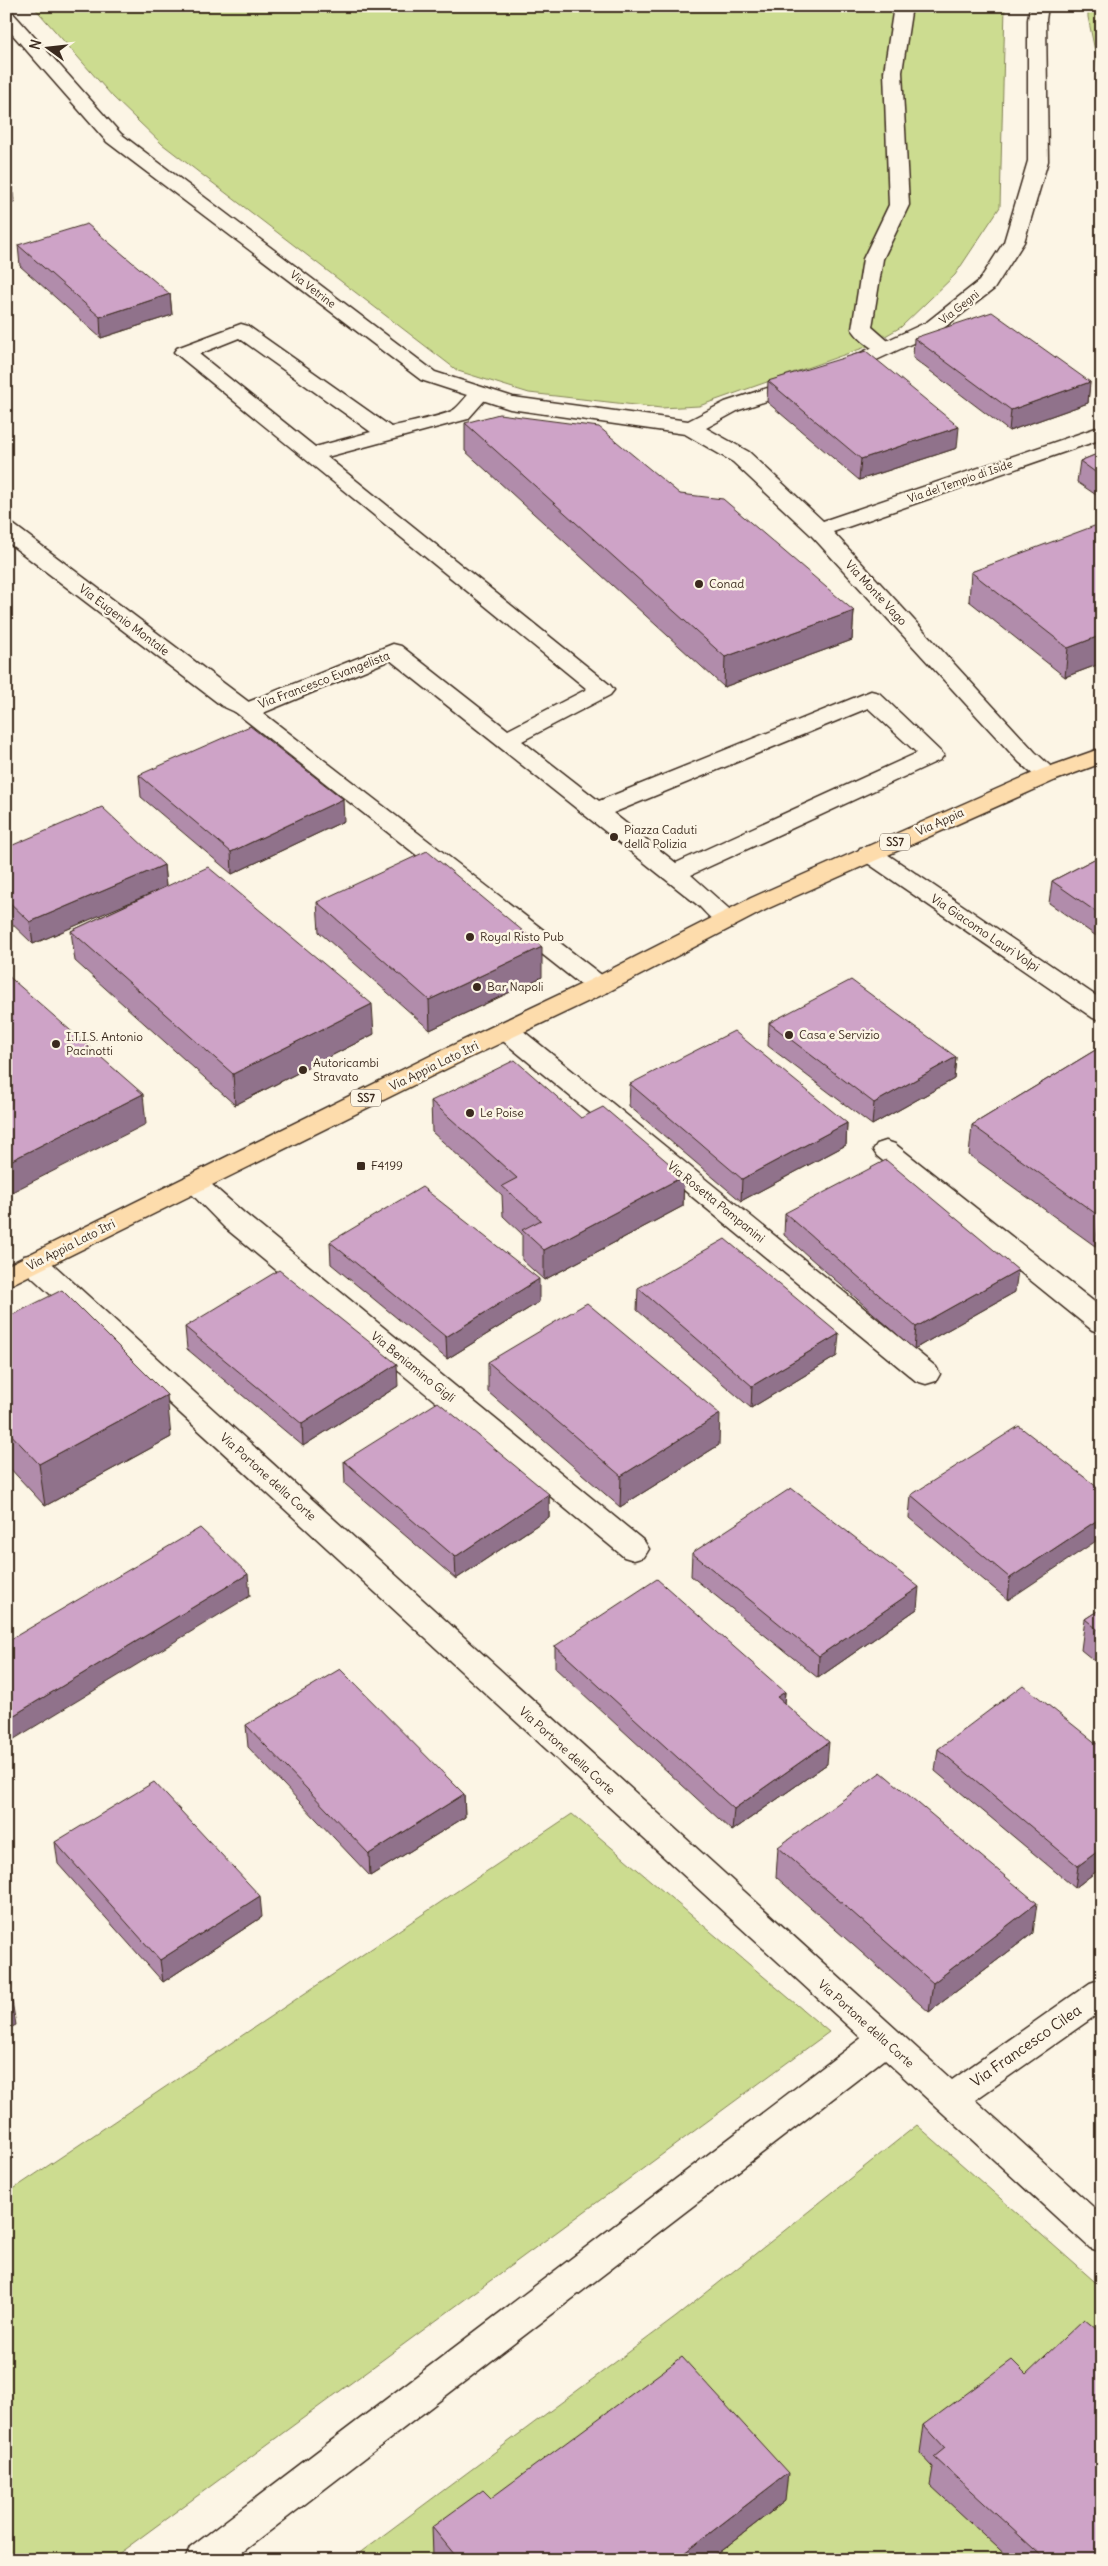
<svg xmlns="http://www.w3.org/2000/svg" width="1108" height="2566" viewBox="0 0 1108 2566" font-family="Delius,sans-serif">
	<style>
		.green { fill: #ccdc90; stroke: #848357 }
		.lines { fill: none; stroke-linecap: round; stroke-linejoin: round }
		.service-casing { stroke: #3b2a1e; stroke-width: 3 }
		.minor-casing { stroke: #3b2a1e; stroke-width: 3 }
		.primary-casing { stroke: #3b2a1e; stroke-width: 3 }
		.service { fill: #fcf5e5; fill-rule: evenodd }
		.minor { fill: #fcf5e5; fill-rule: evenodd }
		.primary { fill: #fddcac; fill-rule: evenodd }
		.wall { fill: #b18cab; stroke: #3b2a1e }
		.shaded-wall { fill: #90728b; stroke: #3b2a1e }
		.building { fill: #cea3c7; stroke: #3b2a1e }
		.poi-dot { fill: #3b2a1e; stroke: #fcf5e5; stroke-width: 2 }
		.labels { text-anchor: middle; stroke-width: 5; stroke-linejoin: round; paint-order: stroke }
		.far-street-label { font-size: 11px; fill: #3b2a1e; stroke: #fcf5e5 }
		.shield { fill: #fcf5e5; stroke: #75675a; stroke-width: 1 }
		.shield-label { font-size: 11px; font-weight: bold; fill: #3b2a1e }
		.poi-label { font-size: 12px; fill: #3b2a1e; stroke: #fcf5e5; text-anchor: start }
		.street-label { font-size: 12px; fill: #3b2a1e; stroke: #fcf5e5 }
		.near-street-label { font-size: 15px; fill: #3b2a1e; stroke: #fcf5e5 }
	</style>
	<rect width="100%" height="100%" fill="#fcf5e5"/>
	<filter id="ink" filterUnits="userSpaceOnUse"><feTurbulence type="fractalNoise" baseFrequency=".02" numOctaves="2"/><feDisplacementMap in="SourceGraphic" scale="10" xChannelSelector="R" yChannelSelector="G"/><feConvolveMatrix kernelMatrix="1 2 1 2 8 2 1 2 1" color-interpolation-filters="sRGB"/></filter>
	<g filter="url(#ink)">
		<path class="green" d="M33,6H1005L1000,207L955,275L901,327L866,347L699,406L661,408L529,393L458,371L162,144L113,97Z
			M1088,6H1102V85L1088,17Z
			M572,1814L829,2032L110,2560H6V2194Z
			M917,2125L1102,2288V2368L931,2485L1011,2560H709L785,2500L434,2555L437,2560H350L676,2317Z"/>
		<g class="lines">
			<g class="service-casing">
				<path id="service" d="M894,6H912L902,72L909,205L883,259L872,327L896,348L893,352C878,356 860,341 852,329L863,259L889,205L884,72Z
					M241,324L248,326L391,427C404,423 447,416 455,409C467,399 471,384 488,389L491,393L468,419L327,457L610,685L614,690L610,695L522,741L599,801L871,691L879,693L944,755L940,760L691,875L736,915L739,920L736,925C718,930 711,918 699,906L390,660L263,713L608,980L612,986L608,992L599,994L590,992L234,711L238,706L393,644L401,646L508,730L587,689L174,352L177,348ZM239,338L371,432L315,447L199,354ZM868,708L917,753L676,863L613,813Z
					M886,1141L895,1144L1102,1308V1333L1092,1330L877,1156L873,1150L877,1144Z
					M884,2026L896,2030L901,2040L896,2050L232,2560H185L190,2548L872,2030Z"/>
			</g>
			<g class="minor-casing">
				<path id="minor" d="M1030,6H1048L1046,20L1048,161L1024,242L994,289L941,330L842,376L739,410L706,428L749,452L823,521L1102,426V439L833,532L1035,752L1060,775L1056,780C1039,784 1031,772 1019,762L811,535L733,462L685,434L510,409L421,380L107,142L6,27V11L12,12L121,134L435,372L513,397L688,421L725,402L828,368L927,322L979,281L1004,242L1028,161V20Z
					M6,524L14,525L250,703L254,708L250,713L242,715L222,706L6,541Z
					M869,846L878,848L1102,1000V1020L1093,1018L860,858L857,853L860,848Z
					M507,1023L516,1025L936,1367L940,1374L936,1381L926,1384L916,1381L498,1037L494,1031L498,1025Z
					M194,1174L203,1177L244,1213L644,1541L649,1549L644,1557L634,1560L624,1557L224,1227L181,1183L185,1177Z
					M34,1254L44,1256L952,2080L1090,1983L1102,1979V2011L975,2100L1102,2215V2252L1090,2248L24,1270L20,1263L24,1256Z"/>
			</g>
			<g class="primary-casing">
				<path id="primary" d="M1102,748V763L1056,780L769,908L608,992L450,1067L6,1287V1266L432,1055L590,980L751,898L1040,770Z"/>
			</g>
			<use href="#service" class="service"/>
			<use href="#minor" class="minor"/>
			<use href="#primary" class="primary"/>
		</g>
		<path class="wall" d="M18,245L170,294L172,315L101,338L20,266Z
			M914,338L1090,382L1088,403L1009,431L913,358Z
			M768,381L957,448L859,480L767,402Z
			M465,423L680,494L854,611L852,640L724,687L465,451Z
			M1102,452V499L1077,482L1080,461Z
			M1102,529V663L1065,677L969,601L971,572Z
			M139,775L344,821L232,874L141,797Z
			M6,848L164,865L166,887L374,1034L235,1105L75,961L71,931L165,887L33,944L6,918Z
			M1102,855V940L1049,903L1052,881Z
			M317,902L542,977L430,1030L319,932Z
			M769,1023L956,1057L954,1079L872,1125L768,1046Z
			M1102,1046V1242L1095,1246L969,1155L972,1125Z
			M630,1084L847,1123L846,1145L741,1201L629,1106Z
			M431,1101L581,1118L684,1176L683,1206L544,1280L522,1260V1234L503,1216L502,1195L432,1132Z
			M785,1213L1015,1292L914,1349L784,1235Z
			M330,1242L539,1302L447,1359L331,1264Z
			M638,1288L837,1356L751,1408L637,1310Z
			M6,1318L171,1437L45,1506L6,1464Z
			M185,1327L398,1386L303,1446L187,1349Z
			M488,1362L719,1445L620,1507L488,1392Z
			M344,1461L549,1494V1517L456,1579L345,1484Z
			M1102,1491L1008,1600L909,1518L911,1495Z
			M692,1553L917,1609L818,1678L691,1576Z
			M1102,1608V1667L1081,1650L1085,1619Z
			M555,1646L785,1692L784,1703L827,1764L732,1831L555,1668Z
			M246,1725L464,1794L465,1817L370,1876L248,1747Z
			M1102,1748V1867L1075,1888L935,1771L938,1749Z
			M55,1842L262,1917L163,1982L58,1864Z
			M778,1847L1033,1933L929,2012L776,1877Z
			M1026,2374L1102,2560H1011L930,2485L933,2467L920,2453L924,2425Z
			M491,2498L785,2501L709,2560H437L433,2555L432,2527Z"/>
		<path class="shaded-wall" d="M12,182L14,202L6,205V184Z
			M170,294L172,315L101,338L100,317Z
			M1090,382L1088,403L1009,431L1011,410Z
			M959,427L957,448L859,480L861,459Z
			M854,611L852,640L724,687L725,657Z
			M1102,635V663L1065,677L1068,648Z
			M343,799L344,821L232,874L231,852Z
			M164,865L166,887L33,944L30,922Z
			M542,947V977L430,1030L429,1000Z
			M372,1004L374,1034L235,1105L233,1074Z
			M956,1057L954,1079L872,1125L874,1103Z
			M143,1094L146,1124L6,1195V1163Z
			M847,1123L846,1145L741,1201L742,1179Z
			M684,1176L683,1206L544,1280V1250Z
			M1102,1214V1242L1095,1246L1099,1216Z
			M1018,1270L1015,1292L914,1349L916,1327Z
			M539,1279V1302L447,1359L446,1337Z
			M839,1334L837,1356L751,1408L752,1386Z
			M397,1364L398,1386L303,1446L302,1424Z
			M167,1395L171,1437L45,1506L39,1464Z
			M720,1414L719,1445L620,1507L621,1476Z
			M549,1494V1517L456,1579L455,1557Z
			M1102,1517V1537L1008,1600L1010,1578Z
			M248,1574L250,1596L6,1744V1720Z
			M919,1587L917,1609L818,1678L819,1656Z
			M785,1692L783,1714L777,1697Z
			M829,1742L827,1764L732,1831L734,1809Z
			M464,1794L465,1817L370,1876L369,1854Z
			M1102,1848V1867L1075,1888L1078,1866Z
			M260,1896L262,1917L163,1982L160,1960Z
			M1037,1903L1033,1933L929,2012L933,1983Z
			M11,1995L16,2025L6,2030V1998Z
			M788,2473L785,2501L709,2560H675Z"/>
		<path class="building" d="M6,178L12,182L6,184Z
			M87,224L170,294L100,317L18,245Z
			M992,312L1090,382L1011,410L914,338Z
			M866,351L959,427L861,459L768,381Z
			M499,414L599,427L680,494L723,499L854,611L725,657L465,423Z
			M1102,452V477L1080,461Z
			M1097,525L1102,529V635L1068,648L971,572Z
			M250,726L343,799L231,852L139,775Z
			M102,807L164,865L30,922L6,899V848Z
			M427,851L542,947L429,1000L317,902Z
			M1102,855V916L1052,881Z
			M208,867L372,1004L233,1074L71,931Z
			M6,974L143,1094L6,1163Z
			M851,980L956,1057L874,1103L769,1023Z
			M734,1031L847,1123L742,1179L630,1084Z
			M1102,1046V1214L1099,1216L972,1125Z
			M515,1060L581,1118L603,1107L684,1176L544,1250L522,1230L541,1220L502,1186L517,1178L431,1101Z
			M886,1160L1018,1270L916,1327L785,1213Z
			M422,1187L539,1279L446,1337L330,1242Z
			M725,1239L839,1334L752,1386L638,1288Z
			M279,1270L397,1364L302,1424L185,1327Z
			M62,1290L167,1395L39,1464L6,1429V1318Z
			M587,1303L720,1414L621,1476L488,1362Z
			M438,1402L549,1494L455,1557L344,1461Z
			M1019,1426L1102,1491V1517L1010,1578L911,1495Z
			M791,1488L919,1587L819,1656L692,1553Z
			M200,1528L248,1574L6,1720V1642Z
			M657,1579L785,1692L777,1697L829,1742L734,1809L555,1646Z
			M1102,1608V1633L1085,1619Z
			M340,1669L464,1794L369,1854L246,1725Z
			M1023,1685L1102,1748V1848L1078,1866L938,1749Z
			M881,1772L1037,1903L933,1983L778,1847Z
			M154,1782L260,1896L160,1960L55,1842Z
			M6,1990L11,1995L6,1998Z
			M1084,2319L1102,2334V2560H1046L934,2457L945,2448L924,2425L1012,2360L1026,2374Z
			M682,2357L788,2473L675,2560H459L432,2527L483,2490L491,2498Z"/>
	</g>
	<g class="poi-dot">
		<circle cx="699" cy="584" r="5"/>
		<circle cx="614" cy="837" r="5"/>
		<circle cx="470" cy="937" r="5"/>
		<circle cx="477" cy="987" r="5"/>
		<circle cx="789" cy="1035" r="5"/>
		<circle cx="56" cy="1044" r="5"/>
		<circle cx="303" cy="1070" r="5"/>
		<circle cx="470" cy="1113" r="5"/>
		<rect x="356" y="1161" width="10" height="10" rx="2.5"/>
	</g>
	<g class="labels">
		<g class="far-street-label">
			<text transform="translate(313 289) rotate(37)" y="4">Via Vetrine</text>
			<text transform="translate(959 307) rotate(-38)" y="4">Via Gegni</text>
			<text transform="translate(960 481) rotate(-19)" y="4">Via del Tempio di Iside</text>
		</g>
		<g class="shield">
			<rect x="880" y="833.5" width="30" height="17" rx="4"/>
			<rect x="351" y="1089.5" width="30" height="17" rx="4"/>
		</g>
		<g class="shield-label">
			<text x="895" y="846">SS7</text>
			<text x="366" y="1102">SS7</text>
		</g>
		<g class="poi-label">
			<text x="709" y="588">Conad</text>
			<text x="624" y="834">Piazza Caduti<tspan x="624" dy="14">della Polizia</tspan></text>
			<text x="480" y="941">Royal Risto Pub</text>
			<text x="487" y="991">Bar Napoli</text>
			<text x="799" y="1039">Casa e Servizio</text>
			<text x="66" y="1041">I.T.I.S. Antonio<tspan x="66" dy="14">Pacinotti</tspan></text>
			<text x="313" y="1067">Autoricambi<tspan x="313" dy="14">Stravato</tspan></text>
			<text x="480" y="1117">Le Poise</text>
			<text x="371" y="1170">F4199</text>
		</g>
		<g class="street-label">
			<text transform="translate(876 593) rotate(47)" y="4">Via Monte Vago</text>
			<text transform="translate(124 620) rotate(37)" y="4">Via Eugenio Montale</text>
			<text transform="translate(324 680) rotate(-21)" y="4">Via Francesco Evangelista</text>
			<text transform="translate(940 822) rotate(-24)" y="4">Via Appia</text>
			<text transform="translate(985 933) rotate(34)" y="4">Via Giacomo Lauri Volpi</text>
			<text transform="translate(434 1066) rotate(-26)" y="4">Via Appia Lato Itri</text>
			<text transform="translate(716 1202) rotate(39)" y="4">Via Rosetta Pampanini</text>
			<text transform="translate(71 1245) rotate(-27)" y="4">Via Appia Lato Itri</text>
			<text transform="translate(413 1367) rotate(39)" y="4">Via Beniamino Gigli</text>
			<text transform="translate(268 1477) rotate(42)" y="4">Via Portone della Corte</text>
			<text transform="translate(567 1751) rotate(42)" y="4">Via Portone della Corte</text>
			<text transform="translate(866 2024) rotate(42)" y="4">Via Portone della Corte</text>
		</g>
		<g class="near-street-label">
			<text transform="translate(1026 2046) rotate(-35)" y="5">Via Francesco Cilea</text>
		</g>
	</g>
	<rect width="1108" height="2566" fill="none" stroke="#fcf5e5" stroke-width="25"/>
	<rect x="12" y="12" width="1083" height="2541" fill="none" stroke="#3b2a1e" stroke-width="2" filter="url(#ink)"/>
	<g transform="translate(48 48) rotate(285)" stroke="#fcf5e5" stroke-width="4" paint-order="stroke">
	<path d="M0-4L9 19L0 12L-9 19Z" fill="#3b2a1e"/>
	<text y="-8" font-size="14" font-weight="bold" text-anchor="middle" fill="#3b2a1e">N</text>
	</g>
</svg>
